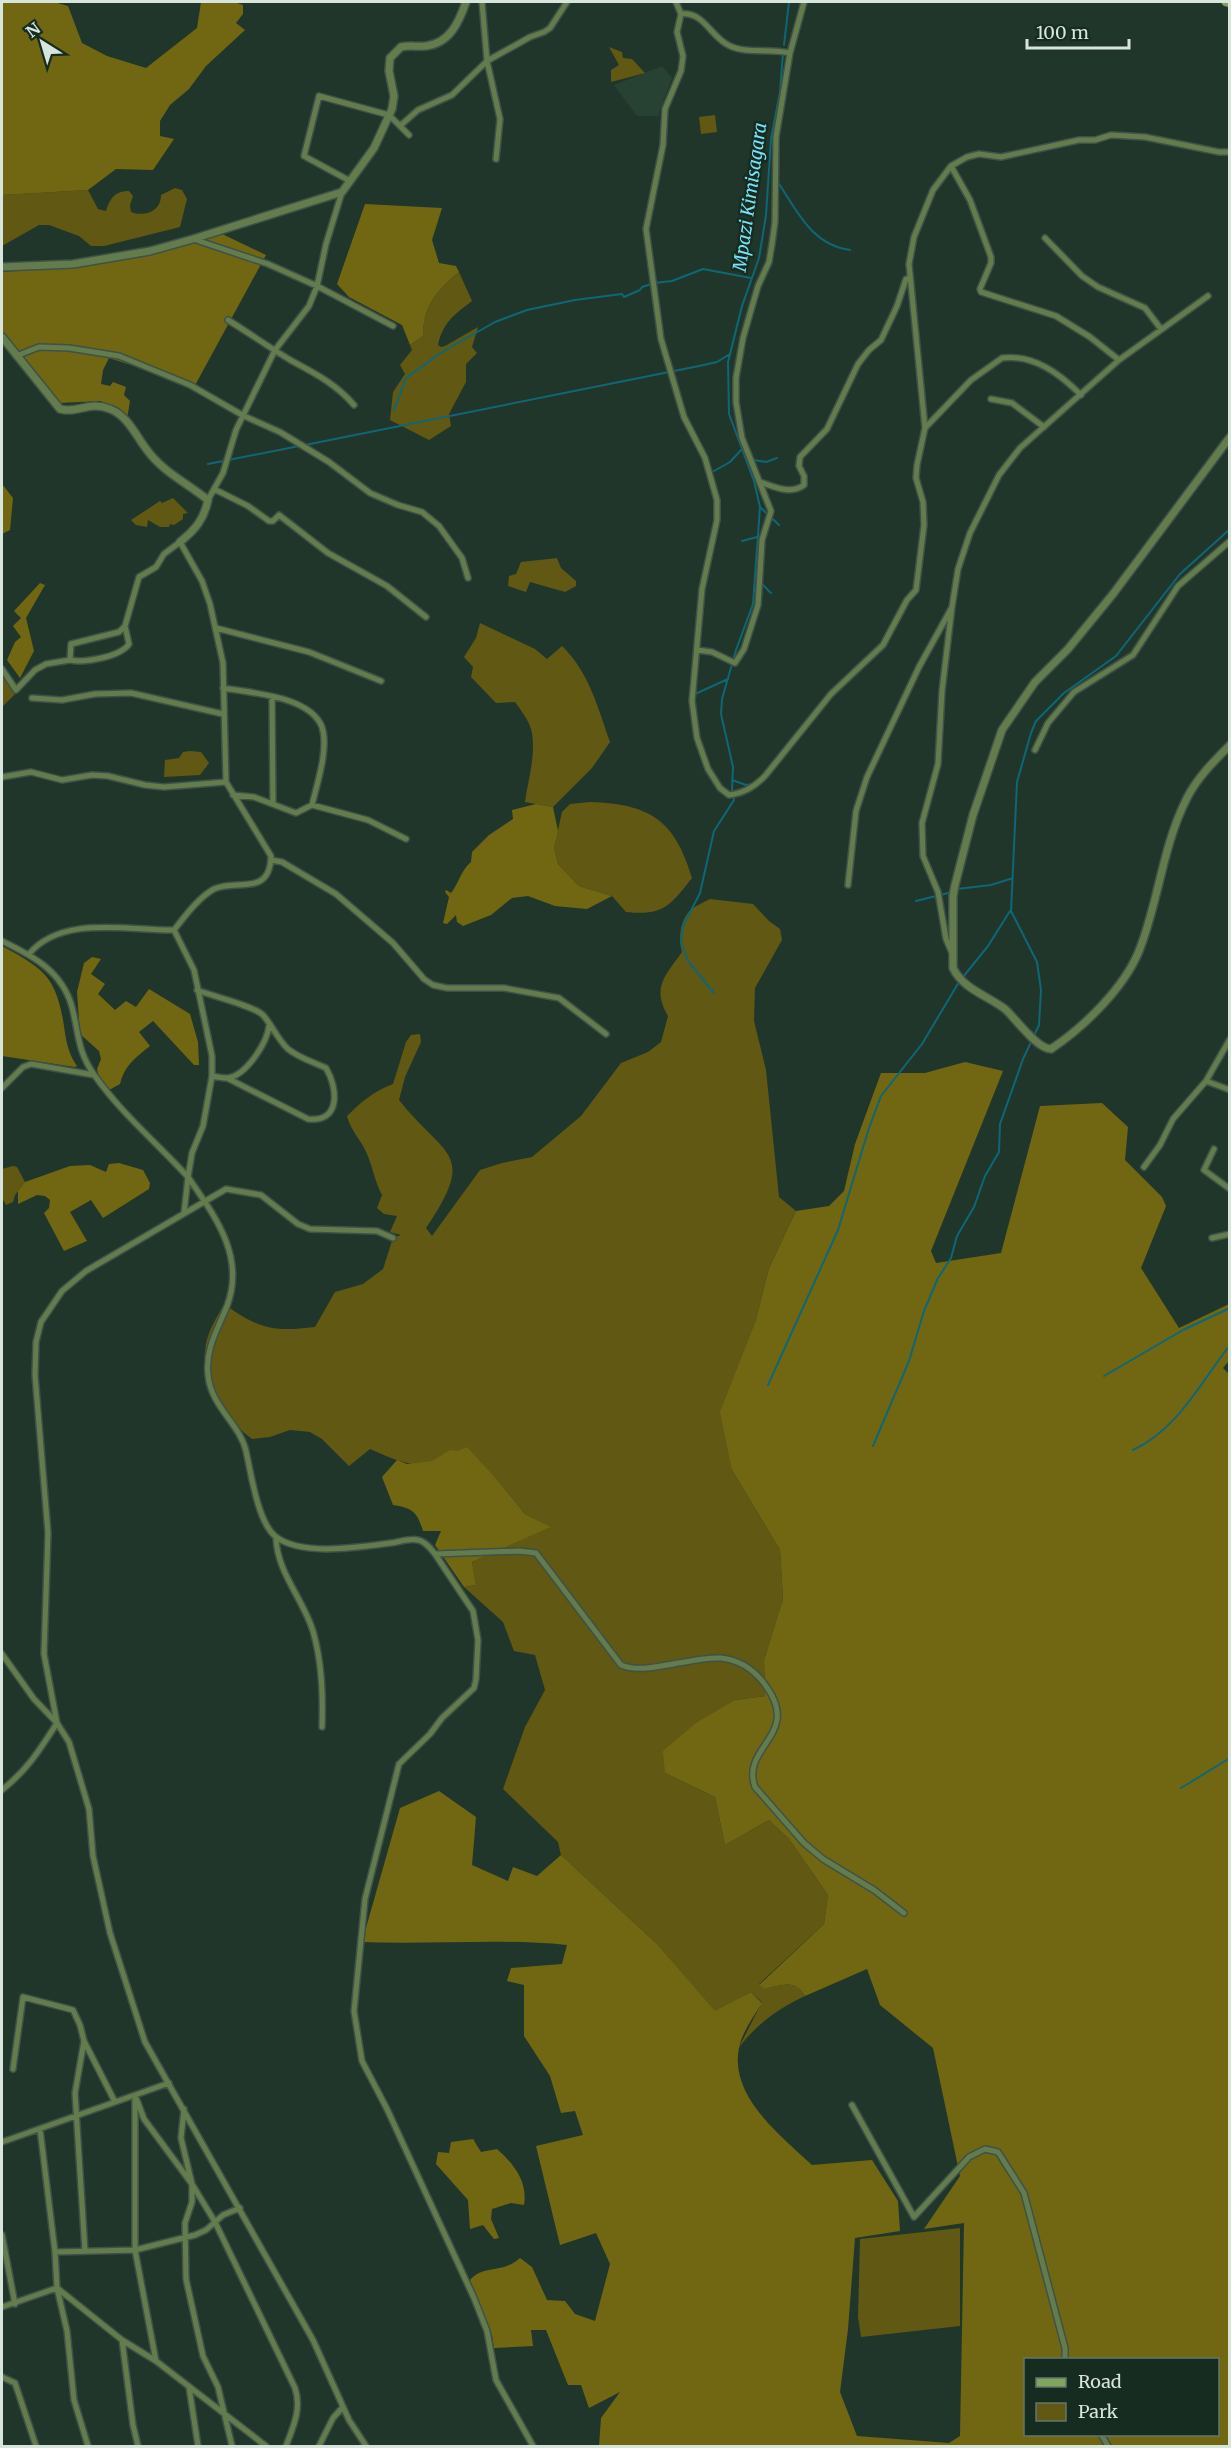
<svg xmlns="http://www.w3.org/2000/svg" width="1231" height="2448" viewBox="0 0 1231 2448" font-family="Merriweather,serif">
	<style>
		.built { fill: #274233 }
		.green { fill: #605813 }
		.forest { fill: #716713; fill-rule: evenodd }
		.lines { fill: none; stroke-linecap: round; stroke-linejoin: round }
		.stream { stroke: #0f6677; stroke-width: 2 }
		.minor-casing { stroke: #3e5247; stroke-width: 8 }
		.tertiary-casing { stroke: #3e5247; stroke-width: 10 }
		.secondary-casing { stroke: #3e5247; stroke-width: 10 }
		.minor { stroke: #647b4e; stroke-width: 5 }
		.tertiary { stroke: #647b4e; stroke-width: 7 }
		.secondary { stroke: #80a55c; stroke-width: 8 }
		.labels { text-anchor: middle; stroke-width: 5; stroke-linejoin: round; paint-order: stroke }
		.water-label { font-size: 18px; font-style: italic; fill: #7ae3fc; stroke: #172c20 }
	</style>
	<rect width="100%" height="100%" fill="#21362a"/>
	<path class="built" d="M662,66L672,78L658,116H637L614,85Z"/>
	<path class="green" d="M609,47L622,52L623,58L632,59L645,73L611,82V70L619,65Z
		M715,115L717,132L701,134L699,117Z
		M175,188L182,190L187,199L180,227L104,246H91L79,236L49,225H39L2,246V195L88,190L98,209L106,211C109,199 116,190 129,191L133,196L130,205L131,212C144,217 161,212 161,195Z
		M459,272L472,301C454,315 443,322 438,345L441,347L445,346L478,327L472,347L477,353L466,364V382L449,414L451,426L429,440L390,420L393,392L405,374L400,365L412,350L410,345L423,336C423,306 437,290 459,272Z
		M173,498L188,513L183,514V519L174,525L170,524L169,527H160L148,520L147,527L136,525L131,520L160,501L162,503Z
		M557,558L561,568L576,581V586L565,592L530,582L526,592L508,586L509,576L516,574L521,562Z
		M480,623L535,649L547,659L562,646C589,672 598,708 610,742L592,768L553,807L525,802C528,780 538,748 530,726C527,718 520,709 515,702L496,703L471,677L473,667L464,657L476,638Z
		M5,676L16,693L2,707V679Z
		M190,751L201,752L209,763L200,775L164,777L165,760L179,758L183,752Z
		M590,802C650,804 675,820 692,878C670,906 663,916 626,912L612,896L579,886L558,864L554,848L562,812L570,804Z
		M710,899L753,904L769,921L780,929L782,940L755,988L754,1021L766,1070L779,1197L796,1211L769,1268L755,1323L732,1470L780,1550L783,1599L764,1660L765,1696L735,1700L665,1773L715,1797L725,1845L769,1820L789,1839L828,1895L824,1924L759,1984L765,1989C782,1985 795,1979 805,1996C779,2008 755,2025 738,2049L762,2002L751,1992L715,2012L658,1945L561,1855L558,1842L503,1789L525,1727L545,1690L535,1655L514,1651L503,1622L464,1587L476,1585L472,1562L550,1527L525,1514L499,1482L458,1451C447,1450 443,1456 433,1461C411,1470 390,1457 370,1449L349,1466L322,1439L310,1432L290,1430L270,1437L252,1439C229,1423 202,1380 205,1351C206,1334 216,1319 224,1304C259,1329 273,1332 315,1327L335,1292L363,1284L383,1269L393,1238L401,1235L390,1232L397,1216L384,1214L377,1208L382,1195C375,1182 373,1168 367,1154C362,1141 350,1130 347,1116C361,1102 374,1091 393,1084L406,1042L411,1035L420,1034L421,1042L405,1077L399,1100C445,1158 478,1151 426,1228L432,1236L480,1170L502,1163L532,1157L581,1116L621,1063L648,1052L661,1042L668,1016C651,987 666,975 682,952C678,939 680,918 692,909C697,905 704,902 710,899Z
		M13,1166L17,1167L25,1182L15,1195L13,1202L6,1205L2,1198V1169Z
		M960,2228V2326L861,2337L858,2317L860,2239Z"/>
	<path class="forest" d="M2,2H54L68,6L82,43L107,56L146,68L197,28L201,2H234L243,5V14L236,23L245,30L206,66L189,89L170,105L160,121V136L174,139L153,170L116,169L88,190L2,195Z
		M365,204L442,208L432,240L439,263L456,266L459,272C437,290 423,306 423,336L410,345L402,325L349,297L337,284Z
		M218,232L266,255L193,389L166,376L109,358L103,370L101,384L110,386L113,382L126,387L124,395L130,401L127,419L101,401L59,403L2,335V272L93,265L168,248Z
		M2,484L13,498L10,530L2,534Z
		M40,583L45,585L26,618L34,651L20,678L7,660L15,642L21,637L13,626L21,618L14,611Z
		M536,804L553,807L558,831L554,848L558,864L579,886L612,896L587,909L555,906L528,896L512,898L491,915L463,926L457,922L456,915L447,924L443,923L449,897L445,892L446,890L451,893C459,883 461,870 471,862L472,852L489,835L513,819L512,810Z
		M2,946C44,969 56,976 64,1026C66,1041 68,1053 77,1066L75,1067L2,1056Z
		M92,957L101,959L91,974L105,984L98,994L115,1010L126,1001L136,1007L149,989L190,1014L198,1042L199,1065H194L153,1021L139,1032L150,1046C135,1058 124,1066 120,1084L109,1090L99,1077L97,1069L101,1059L99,1051L80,1034L77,992L84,963Z
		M965,1062L1003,1071L931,1251L936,1263L1001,1253L1040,1106L1102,1103L1128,1127L1125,1160L1162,1197L1166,1206L1141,1268L1179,1328L1229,1304V1361L1223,1368L1230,1375L1229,2446H599L601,2418L620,2392L589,2408L581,2385H568L546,2330H531L533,2346L494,2348L492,2335L470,2280C484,2264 503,2274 520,2258L532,2267L547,2300L565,2301L575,2314L595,2321L610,2264L596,2233L560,2245L536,2146L583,2135L575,2111L561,2113L550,2076L524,2036V1985L507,1981L511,1968L562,1964L567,1945C499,1938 430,1945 362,1942L400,1808L439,1791L476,1817L472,1865L508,1881L513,1867L537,1876L561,1855L658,1945L715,2011L751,1992L762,2003C754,2016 742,2032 739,2048C729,2096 781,2136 812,2165L872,2160L898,2201L900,2231L855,2238L848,2329L840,2392L857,2436L949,2443L960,2436L964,2223L924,2229L960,2176L933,2048L880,2005L867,1969L805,1996C795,1979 782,1985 765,1989L759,1985L824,1924L828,1895L789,1839L769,1820L725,1845L715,1797L665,1773L663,1751L696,1723L735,1700L765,1696L764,1660L783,1599L780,1550L732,1470L720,1412L755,1323L769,1268L796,1211L829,1206L844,1191L855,1144L881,1073H925ZM1026,2360H1218V2434H1026Z
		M119,1163L143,1170L150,1183L149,1189L103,1218L91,1200L70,1212L87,1241L64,1251L44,1213L49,1208L50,1200L45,1196L37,1195L18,1204V1191L25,1182L70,1166L90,1165L106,1172L109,1164Z
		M467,1447L499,1482L525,1514L551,1527L472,1562L476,1585L464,1587L435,1545L441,1531H423C417,1511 412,1508 393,1505L382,1477L397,1460L407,1464L432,1461L450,1450L458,1451Z
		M473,2139L481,2152L497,2149C514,2164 528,2182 524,2205L511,2203L492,2209L491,2219L499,2238L494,2239L483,2225L470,2229L468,2200L436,2164L438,2152L449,2153L451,2142Z"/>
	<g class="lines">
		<path class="stream" d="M784,45L789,2
			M777,181C797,210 811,245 850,250
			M394,410L406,378L442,352L495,322L527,310L575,300L622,294L624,297L640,290L642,287L654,283L672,281L703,269L751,278
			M305,445L699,366L717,362L730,354
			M754,460L766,462L777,458
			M208,464L299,446
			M714,471L730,462L742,449
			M760,507L779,525
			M742,541L757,537
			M760,582L771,593
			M695,694L728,679
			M732,780L746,785L752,784
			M957,889L991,885L1013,878
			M916,901L952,892
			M963,977L988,946L1010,911
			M714,993L688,961L681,942L683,926L700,893L714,831L734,800L732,790L733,767L721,714L722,699L736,650L753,604L760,507L754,481L729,414L728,362L742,306L759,258L766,215L771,139L780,92L783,53
			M1104,1376L1183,1330L1230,1308
			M768,1385L838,1230L869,1128L881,1096L922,1044L959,982
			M873,1446L909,1361L924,1311L938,1278L951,1258L957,1236L974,1207L985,1176L999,1152L1000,1124L1023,1059L1039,1025L1041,990L1037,962L1011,911L1017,782L1031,733L1036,721L1064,693L1116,656L1180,574L1230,529
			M1133,1450C1177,1430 1201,1382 1230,1345
			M1181,1788L1230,1758
			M1229,1911H1230"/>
		<g class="minor-casing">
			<path id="minor" d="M482,2L487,61L500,119L496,159
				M676,2L681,14L677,32L683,56L681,71L665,109L663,145L646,229L661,339L684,417L705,458L717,500V520L702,589L692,701L697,738L708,769L720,788L729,795C744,793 754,787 765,776L831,694L883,645L907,600L916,590L924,525L923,502L916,478L917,465L925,428L909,264L914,237L933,190L951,166L967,157L979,154L1001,157L1079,140H1095L1111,135L1145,137L1219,152H1230
				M681,14C704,11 711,38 730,46C747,54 771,48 790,53
				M401,125L418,110L452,95L487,61L530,37L544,32L550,28L567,2
				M951,166L970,200L991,257V263L980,289L981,292L1056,316L1090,337L1119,360
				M350,181L304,156L319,96L389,115L409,135
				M1045,238L1082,276L1098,287L1145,308L1161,329
				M193,239L268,264L317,286L393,326
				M228,320C249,333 270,348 292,361C316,374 336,384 354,405
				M16,356L39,347L69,348L119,356L190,385L244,416L280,432L329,462L370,493L398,505L422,512L439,526L462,558L468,578
				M991,399L1012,403L1044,427
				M925,428L971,380L1002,358C1034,354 1060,374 1081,395
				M760,482C775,487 790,495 804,485V476L799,466L800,457L827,429L858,364L869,350L881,340L897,306L906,279H909
				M214,489L223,473L236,430L275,350L309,306L317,286L326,244L342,192
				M208,500L214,489L248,506L269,521H273L279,515L328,553L387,586L426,617
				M216,628L309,652L381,681
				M697,650L712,652L735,663L744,649L758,605L762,540L771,511L742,438L736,402V378L743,338L758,286L769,262L772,244L775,222L776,137L790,53L804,2
				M70,660C84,663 120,657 129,644L125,626
				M2,669L16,690L35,670L46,664L70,660L71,644L119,632L125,626L139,577L156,567L164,554L180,542L202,581L210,604L223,663L226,782L271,856C270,898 235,878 214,889C198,898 185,916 174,930C131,931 62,914 29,954
				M223,688C251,693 310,696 322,727C329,748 317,784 312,805
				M272,697L273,804
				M32,698L62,700L95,694L131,693L223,714
				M1035,750L1048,723L1074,692L1133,655L1178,586L1230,541
				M2,777L31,772L62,780L92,775L108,776L145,785L164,787L226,782
				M233,795L254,797L296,813L312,805L368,820L406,839
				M271,860L282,862L336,894L393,943L424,979L433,985L447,988H504L559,998L606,1034
				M848,885L856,811L867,777L919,667L951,609
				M174,930L194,970L212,1056V1076L203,1126L192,1153L188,1177C214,1215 246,1256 227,1306C218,1329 205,1348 208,1375C211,1407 240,1424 246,1451C251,1474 258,1522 275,1536C300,1557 361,1547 391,1543C399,1542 410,1538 418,1540C425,1541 431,1549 435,1554L519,1551L536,1553L621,1665C645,1676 691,1656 721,1658C739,1660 752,1668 763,1682C805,1735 740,1745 755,1787L804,1843L823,1859L874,1890L904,1913
				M2,941C33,956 62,971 72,1007C79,1034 77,1051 95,1076C122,1114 157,1143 188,1177L184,1213
				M952,953L946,939L938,892L923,856L922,823L938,764L942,691L952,607L958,569L970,533L999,475L1020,448L1119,360L1208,296
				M197,990C212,996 254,1006 263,1015C272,1025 278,1040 288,1049C299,1058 313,1062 326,1068C338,1088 341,1123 308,1119L227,1078
				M1230,1039L1206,1081L1230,1090
				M212,1076C217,1077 223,1078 227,1078C246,1076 267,1043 269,1026
				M2,1088L23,1067L31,1064L94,1075
				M1214,1149L1204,1170L1230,1189
				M1144,1167L1160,1145L1173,1119L1206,1081
				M1212,1238L1230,1234
				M276,1538C277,1572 303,1599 313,1631C322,1663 323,1694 322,1727
				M435,1554L473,1611L478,1640L476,1679L474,1688L442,1718L430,1734L399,1764L365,1899L354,2011L362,2061L387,2109L474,2298L487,2331L496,2380L533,2446
				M2,1654L34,1699L57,1723L69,1742L89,1809L93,1856L110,1933L145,2042L313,2340L349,2420L366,2446
				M2,1790C28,1769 39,1751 57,1723L44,1654L48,1533L35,1375L36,1342L41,1322L62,1291L86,1271L226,1189L261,1195L298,1224L310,1229L377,1231L393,1238
				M84,2041L75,2093L85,2251
				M13,2069L23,1997L73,2010L80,2025L84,2041L115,2102
				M135,2095L144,2119L192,2184L215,2222L295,2388C302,2409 293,2427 286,2446
				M135,2100V2250L156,2361
				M852,2105L914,2217L969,2157L985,2149L998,2152L1024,2193L1065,2348V2360
				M184,2109L181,2138L192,2184V2202L185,2223L186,2279L203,2356L218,2387L232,2446
				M40,2129L55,2252
				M2,2142L169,2083
				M2,2235L15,2304
				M57,2288L122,2340L156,2361L266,2446
				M57,2288L67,2331L74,2400L88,2446
				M2,2307L57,2288L55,2252L135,2250L195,2235L206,2230L223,2215L240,2208
				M122,2340L133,2425L138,2446
				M2,2377L15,2383L36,2446
				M189,2387L198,2446
				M1101,2434L1108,2446
				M319,2446L333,2418L343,2407"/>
		</g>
		<g class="tertiary-casing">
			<path id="tertiary" d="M2,267L73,264L150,251L193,239L342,192L374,148L392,109L394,96L389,71L390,58L401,47C410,45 417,47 426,46C450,43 459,22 466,2
				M2,337L60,409C79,414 89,400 110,409C128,416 136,436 147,450C163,472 187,483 208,500C204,519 196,529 180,542
				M1230,437L1113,594L1068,649L1035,682L1002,730L973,815L955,885L953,896V968C963,989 988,996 1005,1009C1016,1019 1037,1049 1051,1049C1084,1027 1124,988 1139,951C1159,901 1162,847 1187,798C1197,778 1214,761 1230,745"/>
		</g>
		<g class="secondary-casing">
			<path id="secondary" d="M1226,2L1230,3"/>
		</g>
		<use href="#minor" class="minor"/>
		<use href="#tertiary" class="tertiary"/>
		<use href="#secondary" class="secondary"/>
	</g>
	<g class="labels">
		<g class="water-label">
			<text transform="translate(750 197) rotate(-82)" y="6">Mpazi Kimisagara</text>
		</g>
	</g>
	<rect width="1231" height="2448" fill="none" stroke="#d8e5dd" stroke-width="6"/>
	<rect x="1024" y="2358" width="195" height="78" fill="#172c20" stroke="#64766c" stroke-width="1.5"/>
	<rect x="1036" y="2378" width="30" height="9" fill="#80a55c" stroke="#64766c" stroke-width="1.5"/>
	<text x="1078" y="2388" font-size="18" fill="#d8e5dd">Road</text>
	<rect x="1036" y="2403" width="30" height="18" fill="#605813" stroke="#64766c" stroke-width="1.5"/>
	<text x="1078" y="2418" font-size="18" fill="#d8e5dd">Park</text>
	<g transform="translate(42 42) rotate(323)" stroke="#172c20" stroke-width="4.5" paint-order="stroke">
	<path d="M0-4.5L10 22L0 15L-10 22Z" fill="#d8e5dd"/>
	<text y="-9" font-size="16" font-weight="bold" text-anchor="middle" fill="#d8e5dd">N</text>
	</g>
	<path d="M1027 39v9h102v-9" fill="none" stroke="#d8e5dd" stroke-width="3"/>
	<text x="1036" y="39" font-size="18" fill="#d8e5dd" stroke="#172c20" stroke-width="4.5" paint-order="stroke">100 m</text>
</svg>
